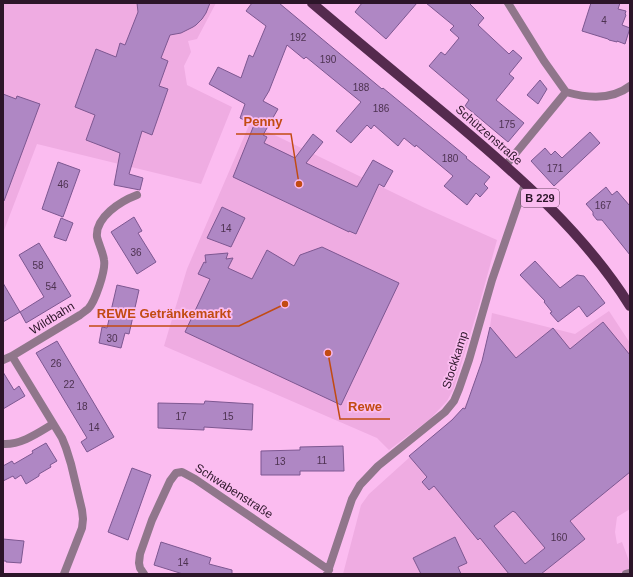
<svg xmlns="http://www.w3.org/2000/svg" width="633" height="577" viewBox="0 0 633 577" font-family="Helvetica,sans-serif">
	<style>
		.built { fill: #eface2 }
		.building { fill: #af87c4; stroke: #7d5791; fill-rule: evenodd }
		.lines { fill: none; stroke-linecap: round; stroke-linejoin: round }
		.street { stroke: #90768b; stroke-width: 8 }
		.primary { stroke: #552a4e; stroke-width: 10 }
		.labels { text-anchor: middle; stroke-width: 3.5; stroke-linejoin: round; paint-order: stroke }
		.number-label { font-size: 10px; fill: #4d3250 }
		.shield { fill: #fbbcf0; stroke: #6a4765; stroke-width: 1 }
		.shield-label { font-size: 11px; font-weight: bold; fill: #2c1529 }
		.street-label { font-size: 12px; fill: #2c1529; stroke: #fbbcf0 }
		.leader { fill: none; stroke: #c24b12; stroke-width: 1.5 }
		.callout-dot { fill: #c24b12; stroke: #fbbcf0; stroke-width: 1.5 }
		.callout-label { font-size: 13px; text-anchor: middle; font-weight: bold; fill: #c24b12; stroke: #fbbcf0; stroke-width: 3.5; stroke-linejoin: round; paint-order: stroke }
	</style>
	<rect width="100%" height="100%" fill="#fbbcf0"/>
	<path class="built" d="M3,3H216L197,39L188,41L191,52L184,66L187,85L232,107L201,184L37,144L3,233Z
		M250,123L425,208L497,240L480,302L454,388L447,401L430,419L389,450L377,438L164,346L187,269Z
		M609,311L630,343V509L617,517L615,532L617,544L622,542L629,561H630V574H343L361,505L369,494L462,410L468,400L482,361L490,327L492,313L575,334Z"/>
	<path class="building" d="M137,3H210L206,13L202,19L196,25L193,27L181,33L170,35L161,58L168,61L159,86L168,89L152,135L142,131L129,174L143,178L140,190L114,185L120,153L86,140L95,115L75,107L96,49L116,57L120,43L125,45L138,12Z
		M252,3H279L382,89L383,88L467,157L466,158L490,177L484,184L488,188L480,197L476,193L467,205L444,186L453,176L416,145L415,147L404,138L398,146L374,125L371,129L367,125L351,143L336,131L361,102L306,57L304,59L287,45L269,91L263,101L278,109L263,135L267,137L264,143L295,158L313,134L323,142L306,163L357,187L373,160L393,171L384,187L379,184L356,234L349,231V232L233,177L254,125L240,118L245,104L209,84L218,67L241,78L249,55L253,57L266,26L246,11Z
		M362,3H417L386,39L355,12Z
		M426,3H469L484,18L478,25L509,54L513,50L522,58L509,74L514,78L496,100L524,123L508,142L465,106L469,100L429,66L441,52L445,55L459,38L450,30L454,26Z
		M591,3H620L618,9L626,11L625,14L626,15L622,25L630,28L625,44L617,41V42L609,40L608,39L582,31Z
		M540,80L547,89L538,104L527,95Z
		M3,94L16,99L17,96L40,104L4,201H3Z
		M590,132L600,143L554,186L531,161L545,148L551,155L555,151L562,158Z
		M58,162L80,170L63,217L42,209Z
		M606,187L612,195L617,191L630,206V255L602,220H597L593,215V212L586,204Z
		M222,207L245,218L231,247L207,238Z
		M134,217L142,231L138,233L156,262L137,274L111,232Z
		M61,218L73,223L66,241L54,237Z
		M39,243L71,296L26,323L20,312L44,297L19,255Z
		M322,247L399,283L341,405L185,332L210,279L198,274L204,262L206,263L205,255L228,253L226,259L233,258L228,268L252,279L267,250L294,266L300,255Z
		M535,261L560,288L577,275L584,276L605,303L587,317L579,306L558,322L550,313L552,312L544,302L545,301L520,275Z
		M3,283L20,312L3,322Z
		M117,285L139,290L129,334L125,333L121,348L99,343L102,327L107,328Z
		M603,322L630,355V472L570,521L585,539L541,574H509L480,538L478,540L434,486L429,490L422,482L427,477L409,456L452,420L463,408L465,409L482,361L490,327L516,358L553,328L570,349ZM513,511L514,512H515L545,548L525,564L494,526Z
		M57,341L114,437L87,452L81,442L87,438L36,353Z
		M3,372L14,390L19,386L25,396L3,409Z
		M205,401L253,404L252,430L204,427V430L158,428V403L204,404Z
		M46,443L57,461L50,465L51,467L39,474V476L26,484L21,475L15,479L13,476L3,481V466L12,461L14,464L33,453L32,451Z
		M343,446L344,471H300V475H261V451L300,450V447Z
		M132,468L151,475L128,540L108,532Z
		M455,537L467,563L458,567L461,574H421L413,558Z
		M3,539L24,541L21,563L6,562V561H3Z
		M161,542L211,558L209,564L232,570V574H183L154,565Z"/>
	<g class="lines">
		<path class="street" d="M566,92C587,98 612,100 630,86
			M506,165L566,92L544,61L508,3
			M12,356L80,315C83,313 85,311 88,309C95,302 106,270 104,260C103,252 99,245 97,237C95,217 121,201 137,195
			M3,360L12,356L62,438L66,448L71,464L82,510L83,519L82,528L64,574
			M3,444C21,445 38,433 53,424
			M144,574L140,568L139,563L140,554L152,520L170,481L176,473L182,472L195,479L329,570
			M327,574L352,499L360,485L378,466L445,412L454,401L459,389L469,360L492,280L519,201L525,184
			M626,574L630,573"/>
		<path class="primary" d="M312,3C359,43 408,83 456,123C520,177 585,234 630,306"/>
	</g>
	<g class="labels">
		<g class="number-label">
			<text x="604" y="24">4</text>
			<text x="298" y="41">192</text>
			<text x="328" y="63">190</text>
			<text x="361" y="91">188</text>
			<text x="381" y="112">186</text>
			<text x="507" y="128">175</text>
			<text x="450" y="162">180</text>
			<text x="555" y="172">171</text>
			<text x="63" y="188">46</text>
			<text x="603" y="209">167</text>
			<text x="226" y="232">14</text>
			<text x="136" y="256">36</text>
			<text x="38" y="269">58</text>
			<text x="51" y="290">54</text>
			<text x="112" y="342">30</text>
			<text x="56" y="367">26</text>
			<text x="69" y="388">22</text>
			<text x="82" y="410">18</text>
			<text x="181" y="420">17</text>
			<text x="228" y="420">15</text>
			<text x="94" y="431">14</text>
			<text x="322" y="464">11</text>
			<text x="280" y="465">13</text>
			<text x="559" y="541">160</text>
			<text x="183" y="566">14</text>
		</g>
		<rect class="shield" x="521" y="189" width="38" height="18" rx="3"/>
		<g class="shield-label">
			<text x="540" y="202">B 229</text>
		</g>
		<g class="street-label">
			<text transform="translate(489 135) rotate(41)" y="4">Schützenstraße</text>
			<text transform="translate(52 318) rotate(-32)" y="4">Wildbahn</text>
			<text transform="translate(455 360) rotate(-72)" y="4">Stockkamp</text>
			<text transform="translate(234 491) rotate(33)" y="4">Schwabenstraße</text>
		</g>
	</g>
	<path class="leader" d="M299 184L291 134H236M285 304L239 326H89M328 353L340 419H390"/>
	<g class="callout-dot">
		<circle cx="299" cy="184" r="4"/>
		<circle cx="285" cy="304" r="4"/>
		<circle cx="328" cy="353" r="4"/>
	</g>
	<g class="callout-label">
		<text x="263" y="126">Penny</text>
		<text x="164" y="318">REWE Getränkemarkt</text>
		<text x="365" y="411">Rewe</text>
	</g>
	<rect width="633" height="577" fill="none" stroke="#2c1529" stroke-width="8"/>
</svg>
